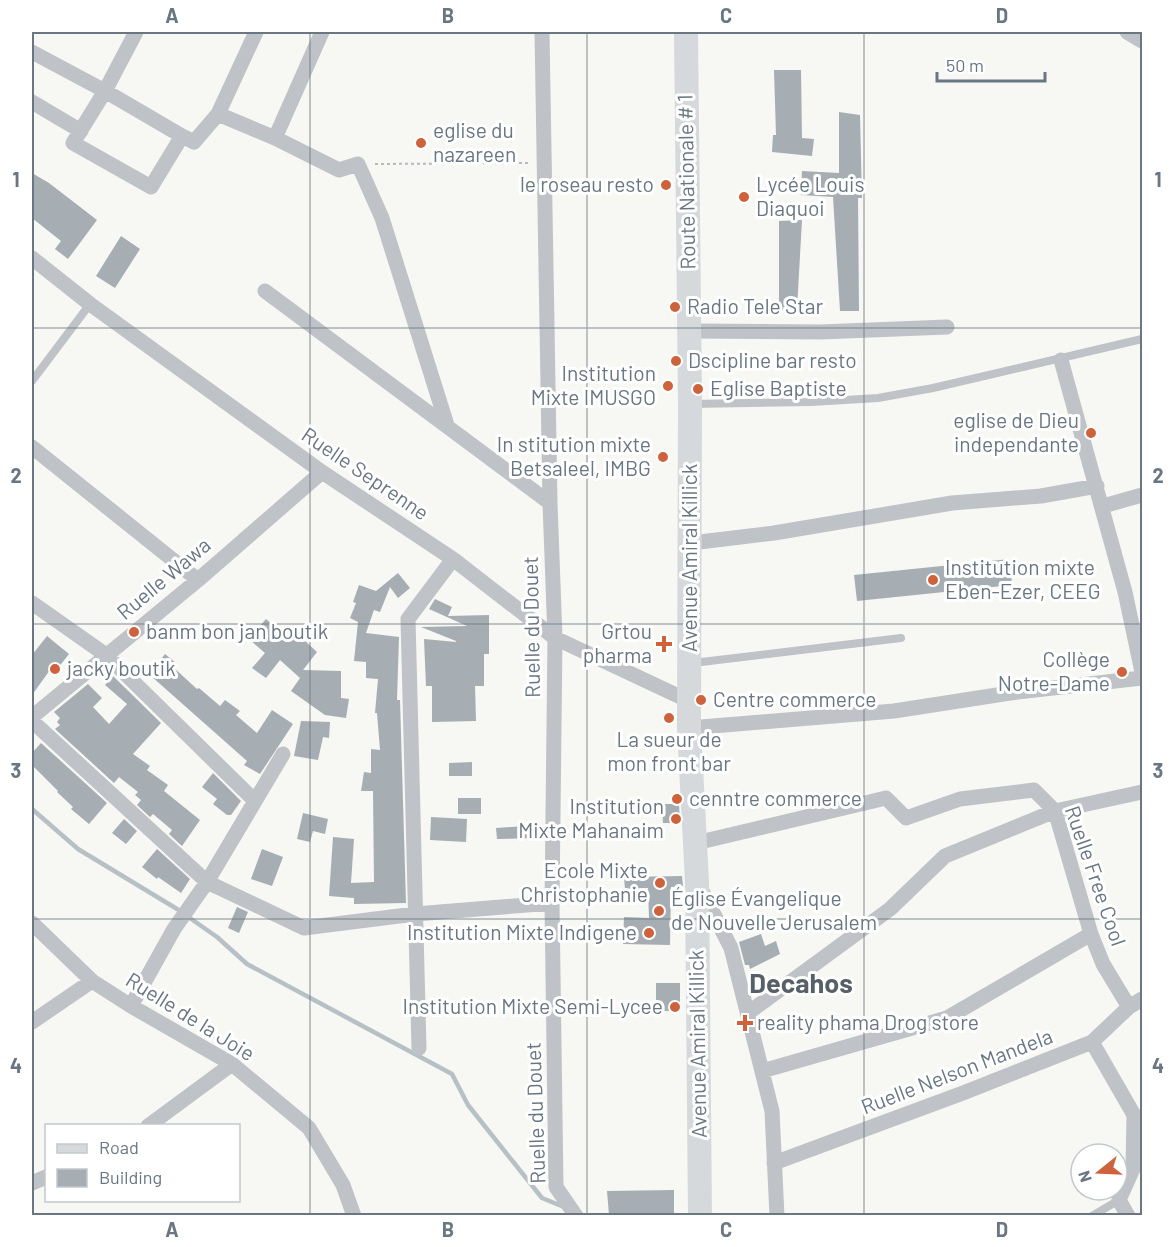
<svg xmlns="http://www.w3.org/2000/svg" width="1174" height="1247" viewBox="0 0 1174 1247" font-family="Barlow,sans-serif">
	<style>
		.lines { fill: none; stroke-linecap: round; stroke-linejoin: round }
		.stream { stroke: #b7c1c5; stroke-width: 4.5 }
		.building { fill: #a6adb3 }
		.path { stroke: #b7babc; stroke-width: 2; stroke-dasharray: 3 3; stroke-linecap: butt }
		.service { stroke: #bfc2c6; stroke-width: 8 }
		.minor { stroke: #bfc2c6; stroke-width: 15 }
		.primary { stroke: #d5d9dc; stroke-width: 24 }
		.grid { fill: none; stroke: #6a7682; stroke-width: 1.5; stroke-opacity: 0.55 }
		.poi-dot { fill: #ce623d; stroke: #fff; stroke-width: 2 }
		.labels { text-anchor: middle; stroke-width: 6; stroke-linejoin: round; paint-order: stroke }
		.poi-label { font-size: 21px; fill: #6a7682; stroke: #fff; text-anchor: start }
		.street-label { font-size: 21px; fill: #6a7682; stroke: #fff }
		.district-label { font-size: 27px; font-weight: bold; fill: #566068; stroke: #fff }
		.neatline { fill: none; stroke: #6a7682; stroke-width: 2 }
		.grid-label { font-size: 20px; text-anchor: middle; font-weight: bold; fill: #6a7682 }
	</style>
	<rect width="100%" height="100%" fill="#f7f7f4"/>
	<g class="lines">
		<path class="stream" d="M32,809L78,849L177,909L217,937L247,964L452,1074L468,1105L542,1198L564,1207"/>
	</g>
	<path class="building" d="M774,70H801L802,138L814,139L812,156L772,152L773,135H776Z
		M839,112L860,115L862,198H858L859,311H840L833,197L801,195L802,171L839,173Z
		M32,173L49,183L97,220L68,259L55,249L61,241L32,218Z
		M802,220L797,309L779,310V221Z
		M121,236L140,249L115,288L96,276Z
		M1010,559L1012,585L857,601L854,575Z
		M398,573L410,588L398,598L390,587L380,612L374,610L366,633L399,637L397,700H400L406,903L354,904V898L329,896L333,837L354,839L351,883L374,882L373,791H361L364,772L371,773V749L380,750L377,713H375L378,679L366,678V662L354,661L358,622L350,618L356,603L353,602L359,585L376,591Z
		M435,599L452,607L448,616L489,615V654H484V686H475L476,721L432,722V686H426L424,639L456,642V641L421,627L467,626L429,609Z
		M266,619L281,632L284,628L303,639L317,652L303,670L341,671V698L349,699L346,718L325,715L291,691L300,678L280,660L266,678L252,668L265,653L249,639Z
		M47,636L69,654L54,673L50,670L32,695V655Z
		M165,654L177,664L174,668L197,689L199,688L220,706L225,700L240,711L236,715L257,733L272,710L293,724L260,774L244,765L247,761L151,676V672Z
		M113,676L161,723L133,754L150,766L147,770L168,785L164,791L200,820L182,846L169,834L172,830L153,814L150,817L137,805L141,800L135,795L138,792L119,777L114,783L55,729L60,725L57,722L60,718L54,712L88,684L102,698L93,707L109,724L127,704L105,685Z
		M301,721L330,722L329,738L323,737L318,760L294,756Z
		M41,743L107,803L89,824L71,809L73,807L57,792L58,791L32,765V753Z
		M472,762V776H449V763Z
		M213,773L241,801L231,815H227L213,804L217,799L202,787Z
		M458,798H481V814H458Z
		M662,804H679L680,823H663Z
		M303,813L328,819L325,834L313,831L310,842L297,839Z
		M431,817L467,819L466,842L430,840Z
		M124,819L137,831L126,844L112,833Z
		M538,825V838L497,839L496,828Z
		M157,849L190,879L181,893L158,877L157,879L142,867Z
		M262,849L283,857L272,886L251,879Z
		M682,876L683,886L671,887L670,945L623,944L624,917L649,918L648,888L625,889L624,877Z
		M237,907L248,912L239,933L228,928Z
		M761,934L765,946L776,941L780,954L750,969L749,965H745L739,942Z
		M656,983H680V1011H656Z
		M674,1190V1215H609L607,1191Z"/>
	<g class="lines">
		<path class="path" d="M375,164L529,163"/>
		<path class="service" d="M32,381L90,304
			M692,404L812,402L878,398L933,388L1142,339
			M693,663L901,638
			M1092,1216L1119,1200"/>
		<path class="minor" d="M136,32L105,91L73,143L151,187L182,136L194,142L218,114L275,138L339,170L358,164L382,218L447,425
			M542,32L550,503L555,638L552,903L556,1187L576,1216
			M1127,32L1142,41
			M32,52L105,91L182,136
			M32,102L81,131
			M218,114L256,32
			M275,138L322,32
			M32,258L90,304L322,472L453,559L555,638L689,701
			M265,291L550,503
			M689,331L820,332L947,327
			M1061,360L1125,592L1142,672
			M32,447L198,580
			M1103,506L1142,495
			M691,543L774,533L952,503L1041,496L1097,486
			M32,603L106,655L255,801
			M32,717L198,580L322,472
			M32,721L207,882L304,928L415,914L552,903
			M689,728L894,711L1010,693L1142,678
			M696,843L886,798L906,818L960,799L1034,790L1055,811L1091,934L1103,964L1129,1007
			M701,889L731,948L772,1111L777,1216
			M32,923L92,981L131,1006L232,1064L309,1128L343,1185L354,1216
			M131,1006L174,929L207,882L283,754
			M748,1013L890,909L945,856L1055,811L1142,792
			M32,1022L92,981
			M1092,1042L1134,1115L1133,1169L1119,1200L1128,1216
			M419,1048L408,619L453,559
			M762,1071L947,1018L1091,934
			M148,1126L232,1064
			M774,1163L963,1093L1092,1042L1129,1007L1142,999
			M32,1183L46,1177"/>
		<path class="primary" d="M686,32L690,404L689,728L697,882L700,1216"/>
	</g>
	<path class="grid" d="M310,32V1216M587,32V1216M864,32V1216M32,328H1142M32,624H1142M32,919H1142"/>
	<g class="poi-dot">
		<circle cx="421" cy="143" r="6"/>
		<circle cx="666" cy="185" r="6"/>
		<circle cx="744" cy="197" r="6"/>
		<circle cx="675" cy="307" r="6"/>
		<circle cx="676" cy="361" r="6"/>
		<circle cx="668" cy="386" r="6"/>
		<circle cx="698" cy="389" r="6"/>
		<circle cx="1091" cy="433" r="6"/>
		<circle cx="663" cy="457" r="6"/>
		<circle cx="933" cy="580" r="6"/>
		<circle cx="134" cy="632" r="6"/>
		<path d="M661 635h6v6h6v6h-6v6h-6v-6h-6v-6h6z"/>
		<circle cx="55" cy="669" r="6"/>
		<circle cx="1122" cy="672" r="6"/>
		<circle cx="701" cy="700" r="6"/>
		<circle cx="669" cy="718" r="6"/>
		<circle cx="677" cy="799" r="6"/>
		<circle cx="676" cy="819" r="6"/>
		<circle cx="660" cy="883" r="6"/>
		<circle cx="659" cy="911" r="6"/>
		<circle cx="649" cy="933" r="6"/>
		<circle cx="675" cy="1007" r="6"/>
		<path d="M742 1014h6v6h6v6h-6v6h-6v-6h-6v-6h6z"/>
	</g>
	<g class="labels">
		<g class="poi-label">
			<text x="433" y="138">eglise du<tspan x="433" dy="24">nazareen</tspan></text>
			<text x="654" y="192" text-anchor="end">le roseau resto</text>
			<text x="756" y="192">Lycée Louis<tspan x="756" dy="24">Diaquoi</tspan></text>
			<text x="687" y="314">Radio Tele Star</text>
			<text x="688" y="368">Dscipline bar resto</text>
			<text x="656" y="381" text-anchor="end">Institution<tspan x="656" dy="24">Mixte IMUSGO</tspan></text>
			<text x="710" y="396">Eglise Baptiste</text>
			<text x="1079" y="428" text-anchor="end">eglise de Dieu<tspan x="1079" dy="24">independante</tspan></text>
			<text x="651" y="452" text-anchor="end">In stitution mixte<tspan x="651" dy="24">Betsaleel, IMBG</tspan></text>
			<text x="945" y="575">Institution mixte<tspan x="945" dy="24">Eben-Ezer, CEEG</tspan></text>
			<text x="146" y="639">banm bon jan boutik</text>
			<text x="652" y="639" text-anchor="end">Grtou<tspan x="652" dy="24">pharma</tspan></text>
			<text x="1110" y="667" text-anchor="end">Collège<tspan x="1110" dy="24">Notre-Dame</tspan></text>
			<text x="67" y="676">jacky boutik</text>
			<text x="713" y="707">Centre commerce</text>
			<text x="669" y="747" text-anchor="middle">La sueur de<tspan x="669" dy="24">mon front bar</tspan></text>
			<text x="689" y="806">cenntre commerce</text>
			<text x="664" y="814" text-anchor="end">Institution<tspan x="664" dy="24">Mixte Mahanaim</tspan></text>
			<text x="648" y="878" text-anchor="end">Ecole Mixte<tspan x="648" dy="24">Christophanie</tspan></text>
			<text x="671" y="906">Église Évangelique<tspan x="671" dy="24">de Nouvelle Jerusalem</tspan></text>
			<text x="637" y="940" text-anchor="end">Institution Mixte Indigene</text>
			<text x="663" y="1014" text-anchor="end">Institution Mixte Semi-Lycee</text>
			<text x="757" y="1030">reality phama Drog store</text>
		</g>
		<g class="street-label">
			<text transform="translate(687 182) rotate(-91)" y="7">Route Nationale # 1</text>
			<text transform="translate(365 474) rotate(34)" y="7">Ruelle Seprenne</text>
			<text transform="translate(690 558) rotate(-90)" y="7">Avenue Amiral Killick</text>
			<text transform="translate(164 579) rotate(-40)" y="7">Ruelle Wawa</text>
			<text transform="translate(532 627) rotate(-91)" y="7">Ruelle du Douet</text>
			<text transform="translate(1095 876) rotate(71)" y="7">Ruelle Free Cool</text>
			<text transform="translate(190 1017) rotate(32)" y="7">Ruelle de la Joie</text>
			<text transform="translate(698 1044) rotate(-91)" y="7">Avenue Amiral Killick</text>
			<text transform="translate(957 1072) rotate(-21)" y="7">Ruelle Nelson Mandela</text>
			<text transform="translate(536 1113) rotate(-92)" y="7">Ruelle du Douet</text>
		</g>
		<g class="district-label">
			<text x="801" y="993">Decahos</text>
		</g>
	</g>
	<rect width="1174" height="1247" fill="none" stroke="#ffffff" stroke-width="66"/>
	<rect x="45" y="1124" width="195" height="78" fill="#ffffff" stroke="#c3c8cd" stroke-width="1.5"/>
	<rect x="57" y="1144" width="30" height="9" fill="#d5d9dc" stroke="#c3c8cd" stroke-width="1.5"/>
	<text x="99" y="1154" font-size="18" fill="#6a7682">Road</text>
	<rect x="57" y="1169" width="30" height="18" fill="#a6adb3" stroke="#c3c8cd" stroke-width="1.5"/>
	<text x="99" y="1184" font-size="18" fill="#6a7682">Building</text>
	<g transform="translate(1099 1172) rotate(252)"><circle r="28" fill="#ffffff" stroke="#c3c8cd" stroke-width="1.5"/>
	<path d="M0-4.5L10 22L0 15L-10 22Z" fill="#ce623d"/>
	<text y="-9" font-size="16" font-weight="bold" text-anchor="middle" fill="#6a7682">N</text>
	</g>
	<path d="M937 72v9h108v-9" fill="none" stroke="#6a7682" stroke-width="3"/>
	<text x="946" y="72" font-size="18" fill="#6a7682" stroke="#ffffff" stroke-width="4.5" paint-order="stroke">50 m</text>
	<rect x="33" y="33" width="1108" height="1181" class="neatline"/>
	<g class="grid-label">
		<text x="172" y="23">A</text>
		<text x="448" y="23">B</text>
		<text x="726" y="23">C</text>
		<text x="1002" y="23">D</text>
		<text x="16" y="187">1</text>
		<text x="1158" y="187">1</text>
		<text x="16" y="483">2</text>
		<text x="1158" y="483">2</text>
		<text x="16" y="778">3</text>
		<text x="1158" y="778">3</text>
		<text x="16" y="1073">4</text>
		<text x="1158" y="1073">4</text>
		<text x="172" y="1237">A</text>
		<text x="448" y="1237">B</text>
		<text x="726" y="1237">C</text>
		<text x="1002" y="1237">D</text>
	</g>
</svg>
